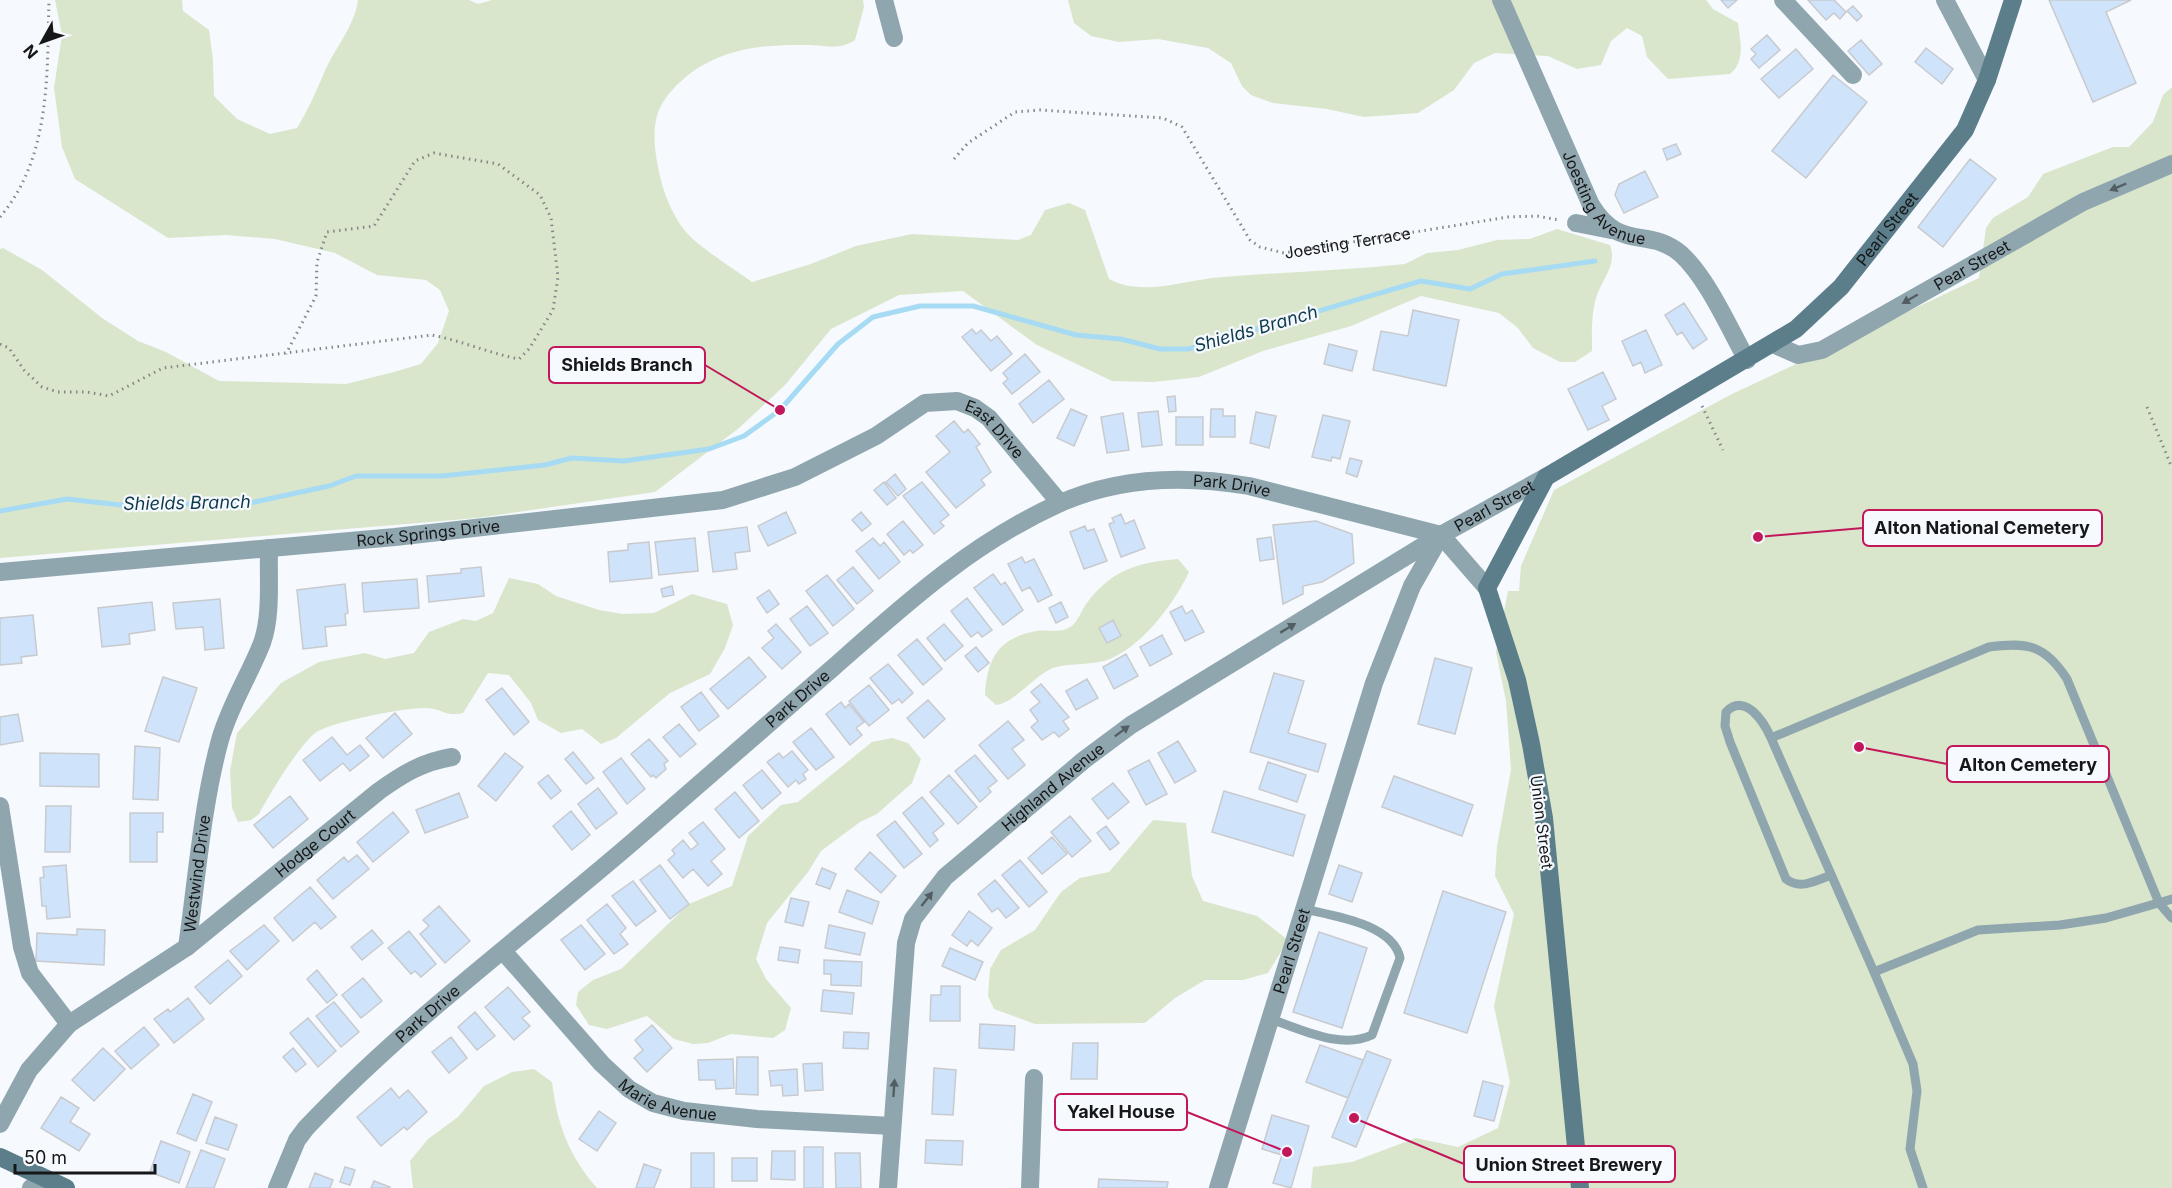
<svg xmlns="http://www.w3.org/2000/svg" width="2172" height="1188" viewBox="0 0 2172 1188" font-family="Inter,sans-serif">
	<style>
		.green { fill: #d9e6cb }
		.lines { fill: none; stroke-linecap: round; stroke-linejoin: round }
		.stream { stroke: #a7dbf4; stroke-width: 5 }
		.building { fill: #cfe4fb; stroke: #c8cace; stroke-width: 1.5 }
		.path { stroke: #848688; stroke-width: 3; stroke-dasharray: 1.5 4.5; stroke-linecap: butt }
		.lane { stroke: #8fa6af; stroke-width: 9 }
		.street { stroke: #8fa6af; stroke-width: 18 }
		.secondary { stroke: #5c7e8b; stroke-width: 18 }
		.oneway { fill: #525e64 }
		.labels { text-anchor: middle; stroke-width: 4.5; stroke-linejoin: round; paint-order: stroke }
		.street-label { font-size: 16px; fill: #161718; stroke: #f6f9fd }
		.water-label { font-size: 18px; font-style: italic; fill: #0d3a4c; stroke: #f6f9fd }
		.leader { fill: none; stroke: #c2185b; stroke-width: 2 }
		.callout-dot { fill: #c2185b; stroke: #f6f9fd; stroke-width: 2 }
		.callout { fill: #f6f9fd; stroke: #c2185b; stroke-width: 2 }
		.callout-label { font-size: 18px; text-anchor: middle; font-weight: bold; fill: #161718 }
	</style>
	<rect width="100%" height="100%" fill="#f6f9fd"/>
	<path class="green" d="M55,0H182L183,11L209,30L213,60L214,96L237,119L270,134L297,128C308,110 316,92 324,73C334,49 355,26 358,0H469L478,4L492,0H863L864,7L855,40C838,51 827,45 807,45C759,44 716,49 680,82C658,103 653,118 655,147C658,176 667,209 686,232C700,248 734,269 752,282L811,264L856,246L912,234L1018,240L1031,235L1045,210L1069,203L1085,210L1109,279C1140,296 1180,282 1212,278C1276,272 1341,271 1405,264L1427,253L1458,250L1497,240L1530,239L1557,229L1610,245C1618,265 1601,280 1596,298C1591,315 1592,334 1592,351L1575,362H1560L1533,348L1518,328L1499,313L1421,296L1351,326L1263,351L1199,377L1153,382L1112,381L1037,345L963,291L899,295L831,329L785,385L739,428L655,492L477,518L0,558V249L3,248L42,270L102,318L138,341L166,352L219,381L346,384L394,372L421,364L438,343L449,311L440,290L426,280L377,275L335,253L275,239L226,235L168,238L75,179L62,147L54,88L62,35Z
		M1068,0H1706L1713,9L1738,23C1740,41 1746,61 1730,74L1668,79L1647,57L1642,36L1627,28L1611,41L1601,65L1577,69L1548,56L1495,53L1474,63L1454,90L1418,113L1364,117L1327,109L1273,103L1251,95L1242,86L1231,63L1208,48L1158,39L1119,42L1091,36L1074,23Z
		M2172,87V1188H1311L1313,1167L1352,1162L1416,1138L1458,1147L1498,1128L1510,1082L1494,1006L1514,914L1495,876L1497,846L1511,770L1506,701L1496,652L1508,591H1519L1521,566L1554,490L1732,394L1979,278L1986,228L1993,218L2028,197L2043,174L2113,147H2129L2153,122L2163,95Z
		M1178,559L1189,572C1174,604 1139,651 1104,661C1089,665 1067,663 1053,668C1033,676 1015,703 996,705L985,695C987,658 999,638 1036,631C1049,629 1060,634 1072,626C1078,621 1082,609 1087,603C1111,570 1139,562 1178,559Z
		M509,578L538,584L556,596L599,610L623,614L654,613L692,594L727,604L733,625L725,648L710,674L670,693L616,738L601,744L582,729L561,733L538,720L531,703L509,675L488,673L463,713C446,717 442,709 427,708C406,707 337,721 318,731C302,740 269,795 259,814L251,820L238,822L232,808L230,771L237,733L281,683L319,662L365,653L385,659L414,653L429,632L463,619L476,621L493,613Z
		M892,738L908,743L921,759L912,783L877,814L860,822L821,851L808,872L767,923L756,959L766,979L791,1008L785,1030L773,1038L731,1034L708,1043L693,1044L674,1039L647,1016L607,1029L589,1025L576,1005L578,992L593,980L621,969L689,904L732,886L748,836L781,805L798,802L872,742Z
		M1153,820L1186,823L1192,876L1203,901L1257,916L1288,940L1268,973L1243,980H1205L1175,998L1145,1023L1035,1024L994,1009L988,996L990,969L1001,950L1035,930L1061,892L1080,878L1109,872Z
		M534,1069L552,1082C557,1124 569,1156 597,1188H413L410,1161L428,1139L458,1117L484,1086L512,1072Z"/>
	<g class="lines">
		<path class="stream" d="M0,511L67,499L121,505L250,503L329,486L356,476H442L545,465L572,458L624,461L709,449L744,436L780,410L838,344L873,317L920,306H973L1076,335L1121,339L1160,349H1189L1421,281L1470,289L1502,274L1595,261"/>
	</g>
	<path class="building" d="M1721,0H1737L1728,8Z
		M1808,0H1834L1846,12L1840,19L1834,13L1826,20Z
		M2049,0H2131L2106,12L2136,83L2093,102Z
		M1853,6L1862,16L1857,21L1847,11Z
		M1767,35L1780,50L1759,68L1751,59L1756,54L1751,49Z
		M1861,40L1882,64L1869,75L1848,51Z
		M1926,48L1953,69L1942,84L1915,62Z
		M1796,49L1813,69L1779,98L1761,79Z
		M1833,75L1867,102L1806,178L1772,151Z
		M1676,144L1681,154L1667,160L1663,149Z
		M1970,159L1996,179L1943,247L1918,227Z
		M1645,171L1658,197L1624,213L1615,195L1619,184Z
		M1684,303L1707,339L1693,349L1682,332L1677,335L1665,315Z
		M1413,310L1459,320L1446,386L1373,370L1381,331L1408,336Z
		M972,329L976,334L981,330L991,341L997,336L1012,354L991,371L962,337Z
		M1646,330L1662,365L1645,373L1641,362L1633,366L1622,341Z
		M1329,344L1357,351L1352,371L1324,364Z
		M1025,354L1040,372L1012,394L1003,383L1008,379L1003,373Z
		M1603,372L1616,399L1602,406L1609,420L1588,430L1568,389Z
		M1049,380L1064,399L1033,423L1019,404Z
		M1175,396L1176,411L1169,412L1167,397Z
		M1071,409L1087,416L1074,446L1057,438Z
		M1211,409H1223V416H1235V437H1210Z
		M1158,411L1162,445L1142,447L1138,413Z
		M1256,412L1276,416L1269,448L1250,443Z
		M1123,413L1129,450L1107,453L1101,417Z
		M1323,415L1350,421L1340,459L1332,457L1331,461L1312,457Z
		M1176,417H1203V445H1176Z
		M954,421L964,433L968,429L980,444L976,447L991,472L981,480L985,485L956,508L926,472L950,452L936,436Z
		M1350,458L1362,461L1357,477L1346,473Z
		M895,474L906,489L898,496L886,482Z
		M884,482L896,498L887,505L874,490Z
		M922,482L949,515L940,522L944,526L934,534L903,496Z
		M786,512L796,533L768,546L758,526Z
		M861,512L871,524L862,531L852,520Z
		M1121,514L1125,524L1134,520L1145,548L1121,557L1109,524L1114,522L1112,518Z
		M903,521L923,545L913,553L910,550L904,555L887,534Z
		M1316,521L1352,534L1354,563L1322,582L1303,586V594L1283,604L1273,525Z
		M1085,526L1087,531L1094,529L1107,561L1084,569L1070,532Z
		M747,527L750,551L735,553L737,569L713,572L708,532Z
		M1271,537L1274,559L1260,561L1257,539Z
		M695,538L698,571L659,575L655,542Z
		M873,538L880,546L884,542L900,562L879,579L856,551Z
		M649,542L652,578L610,582L608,552L628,550V544Z
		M1022,557L1025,563L1034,559L1052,595L1038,602L1030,587L1022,591L1008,564Z
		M481,567L484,596L429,602L427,576L461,573V569Z
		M853,567L873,591L857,604L837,580Z
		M993,574L1001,585L1005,582L1023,610L1003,625L974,588Z
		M827,575L854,609L833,626L806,591Z
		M417,579L419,608L364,612L362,583Z
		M345,584L348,613L345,614L346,625L325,627L327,646L303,649L297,590Z
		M672,586L674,595L663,597L661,589Z
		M769,590L779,604L767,613L757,598Z
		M967,598L992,630L982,637L978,632L971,637L951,611Z
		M220,599L224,648L205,650L203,627L176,629L173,603Z
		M152,602L155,630L129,634L130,644L102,647L98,608Z
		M1061,602L1068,617L1056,623L1049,608Z
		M807,606L828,633L810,646L790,619Z
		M1182,606L1186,614L1192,610L1204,632L1185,641L1170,612Z
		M33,615L37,655L21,657L22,663L0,665V618Z
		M1113,620L1121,636L1107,643L1099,628Z
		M776,624L801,652L782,669L762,648L774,638L768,631Z
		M944,624L963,646L945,661L927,638Z
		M1162,635L1172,654L1150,666L1140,647Z
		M917,639L942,669L923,685L898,655Z
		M976,647L989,663L978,672L965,656Z
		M1126,654L1138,676L1114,689L1103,667Z
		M749,657L766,677L728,709L710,689Z
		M1435,658L1472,668L1455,734L1418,724Z
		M888,664L913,693L902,703L899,699L892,704L870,678Z
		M1274,673L1304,681L1288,733L1326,744L1318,772L1250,752Z
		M163,677L197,688L179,742L145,731Z
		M1087,679L1098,698L1076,710L1066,691Z
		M1041,684L1069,717L1063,721L1069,729L1059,737L1054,732L1042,740L1031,727L1038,721L1030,710L1040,702L1031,692Z
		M869,685L889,710L869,726L849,701Z
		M502,688L529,722L514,735L486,700Z
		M701,692L719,716L699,731L681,707Z
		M928,700L945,719L924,738L907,718Z
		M841,702L845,708L849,704L864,722L856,728L862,735L850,745L826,714Z
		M395,713L412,734L383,758L366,738Z
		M18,714L23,741L0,745V717Z
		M1008,721L1024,740L1012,749L1025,765L1008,779L979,745Z
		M679,724L696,744L680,757L663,737Z
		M811,728L834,757L816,770L793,742Z
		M332,737L347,755L360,745L369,756L350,771L343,763L320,781L303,760Z
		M649,739L668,761L664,764L666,769L656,778L653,775L651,777L631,754Z
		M1178,741L1196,771L1175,783L1158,753Z
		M135,746L160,748L158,800L133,799Z
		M792,751L808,770L803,774L806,779L799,784L796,780L788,787L767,762L779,753L783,758Z
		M573,752L594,778L586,784L565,759Z
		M40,753L99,754V787L40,786Z
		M505,753L523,767L496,801L478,786Z
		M975,755L997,781L988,788L991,792L980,802L955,771Z
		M621,758L645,789L627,804L603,772Z
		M1149,760L1167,794L1146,805L1128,771Z
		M1268,762L1306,775L1297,802L1259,789Z
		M762,770L781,793L762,809L743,785Z
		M548,775L561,791L551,799L538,783Z
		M949,775L977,807L958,824L930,792Z
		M1394,776L1473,805L1462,836L1382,807Z
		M1113,783L1129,802L1108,819L1092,799Z
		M598,788L617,813L596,829L578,804Z
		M1224,791L1305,815L1293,856L1212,832Z
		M735,792L759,821L739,838L715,809Z
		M459,793L468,817L425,833L416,810Z
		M290,796L308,819L273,848L254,825Z
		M922,797L944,824L933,833L938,840L930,847L903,813Z
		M46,806H71L70,852H45Z
		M571,811L590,835L572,850L553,826Z
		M393,812L409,832L373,862L357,842Z
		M130,813H163V832H157V862H130Z
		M1070,816L1091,841L1072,857L1051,832Z
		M895,821L922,854L904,868L877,835Z
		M703,822L725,849L711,861L722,874L708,886L693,869L683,878L668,860L675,854L672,850L683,840L691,850L698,844L689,833Z
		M1106,826L1119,843L1110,850L1097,833Z
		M1052,837L1067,854L1042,874L1028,858Z
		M870,852L896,876L881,893L855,869Z
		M357,855L369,869L333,899L317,880L344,857L348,862Z
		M1020,860L1047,892L1029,907L1002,875Z
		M66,865L70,917L47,919L46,906H42L40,878L44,877L43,867Z
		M660,865L689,904L670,919L640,880Z
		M1339,865L1362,873L1352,902L1329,894Z
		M822,868L836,874L830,889L816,884Z
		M995,880L1019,908L1006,918L998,908L992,912L978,894Z
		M633,881L656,911L636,926L612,896Z
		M310,887L336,917L321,929L315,922L293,941L274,918Z
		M847,890L879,902L872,924L839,912Z
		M1443,891L1506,912L1467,1033L1404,1013Z
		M791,898L809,902L803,926L785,922Z
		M607,904L626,928L620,934L628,944L614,954L587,920Z
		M439,906L470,941L445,963L420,934L429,926L423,920Z
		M969,911L992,928L978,946L971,940L967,946L952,935Z
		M264,925L279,941L247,970L230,951Z
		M581,925L605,954L585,970L561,940Z
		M829,925L865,933L860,955L825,948Z
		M77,929L105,930L104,965L36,961L37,933L77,935Z
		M372,930L383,943L362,960L351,947Z
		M409,931L436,964L421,977L415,971L411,974L388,948Z
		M1319,932L1367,948L1342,1028L1293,1012Z
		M780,947L800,950L798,963L778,960Z
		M950,948L983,962L975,980L942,966Z
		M228,960L242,976L210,1004L195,987Z
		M824,960L862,962L861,986L831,985V974H824Z
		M317,970L337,995L327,1003L307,979Z
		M363,978L382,1001L361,1018L342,995Z
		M941,986H960V1021H930L931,995H941Z
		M508,987L530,1012L522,1018L530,1026L514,1040L485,1007Z
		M823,990L854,993L852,1014L821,1011Z
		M188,998L204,1019L174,1043L154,1019L168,1009L170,1012Z
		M334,1002L359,1032L341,1047L316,1016Z
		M475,1012L495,1036L477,1050L458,1027Z
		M308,1018L336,1051L318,1067L290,1033Z
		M980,1024L1015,1026L1014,1050L979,1048Z
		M652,1025L672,1048L647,1072L634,1058L643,1050L635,1040Z
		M144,1027L159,1045L131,1069L115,1051Z
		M844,1032L869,1033L868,1049L843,1048Z
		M451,1037L467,1058L449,1073L432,1052Z
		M1073,1043H1098L1097,1079H1071Z
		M1320,1045L1363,1060L1348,1098L1306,1082Z
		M103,1048L125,1069L94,1101L72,1080Z
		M293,1048L306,1064L296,1072L283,1057Z
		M1367,1051L1391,1060L1356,1147L1332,1137Z
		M737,1057H758V1095L736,1094Z
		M733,1059L734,1088L716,1089L715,1080H699L698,1060Z
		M822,1063L823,1090L805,1091L803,1064Z
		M934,1068L956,1070L953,1115L932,1114Z
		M797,1069L798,1095L783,1096L782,1085L771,1086L769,1071Z
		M1483,1081L1503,1086L1494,1121L1474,1116Z
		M391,1088L399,1098L408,1090L427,1112L407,1130L404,1127L381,1146L357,1117Z
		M193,1094L212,1102L196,1141L177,1133Z
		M61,1097L79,1108L70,1122L90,1134L79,1151L41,1128Z
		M599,1111L616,1123L597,1151L579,1139Z
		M1272,1115L1309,1126L1291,1188L1273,1183L1282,1155L1262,1149Z
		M215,1117L237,1125L228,1150L206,1143Z
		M926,1140L963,1141L962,1165L925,1163Z
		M161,1141L190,1152L179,1183L150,1172Z
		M804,1147H823V1188H804Z
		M201,1150L225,1159L214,1188H186Z
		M772,1151H795V1180L771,1179Z
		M691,1153H714V1188H691Z
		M835,1153H860L861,1188H836Z
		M732,1158H757V1181H732Z
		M644,1164L661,1170L654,1188H636Z
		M345,1167L355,1170L350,1185L340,1182Z
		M315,1173L333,1180L330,1188H309Z
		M1099,1179L1168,1182L1167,1188H1098Z
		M374,1181L390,1187L389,1188H371Z"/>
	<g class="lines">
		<g class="path">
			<path id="s1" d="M954,159L968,143L1015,112L1040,110L1163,118L1182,127L1250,240L1260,247L1284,253L1508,217L1537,216L1559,220"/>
			<path d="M0,217C51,157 47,74 49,0"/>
			<path d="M0,344L9,348L24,370L42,387L58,392H87L109,396L163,368L432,335C462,341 489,353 519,359L529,349L553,310L558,277L551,218L540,195L498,164L434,153L415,161L374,226L327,232L317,262L316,296L286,354"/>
			<path d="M1702,406L1723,450"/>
			<path d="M2147,407L2172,468"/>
		</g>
		<path class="lane" d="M1771,738C1764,722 1745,692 1726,712L1725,726L1730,742L1786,879C1800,890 1816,881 1831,875
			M2172,899L2106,918L2060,925L1978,930L1874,972L1771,738L1989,647C2028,642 2045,645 2067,679L2159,903L2172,918
			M1874,972L1913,1064L1917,1091L1910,1149L1923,1188
			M1270,1019C1302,1029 1340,1050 1372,1035L1400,958C1393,924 1334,916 1304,909"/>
		<g class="street">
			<path d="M884,0L894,38"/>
			<path id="s2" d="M1501,0L1591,205C1620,253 1649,226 1681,254C1708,279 1729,328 1747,360"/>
			<path d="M1783,0L1853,75"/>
			<path d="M1945,0L1987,80"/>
			<path d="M1576,223L1611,230"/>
			<path id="s3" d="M1773,344L1798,355L1822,350L2083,202L2172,164"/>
			<path d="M1441,535L1487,588"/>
			<path id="s4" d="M0,572L395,537L723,500L795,477L876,436L925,403L957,401L975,408L989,418L1060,503"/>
			<path d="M0,806L22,947L30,973L69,1024"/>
			<path id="s5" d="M187,947C197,878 202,806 220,740C230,705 249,676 262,643C272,615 268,578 269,548"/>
			<path id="s6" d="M503,951L602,1064L629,1089L653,1103L684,1111L757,1119L892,1126"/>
			<path id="s7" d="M0,1124L29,1070L69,1024L187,947L379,791C403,774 422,762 452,757"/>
			<path d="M31,1188L43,1178"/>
			<path id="s8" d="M277,1188L297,1140L306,1128C406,1022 525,935 635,840C701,782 768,724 835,666C905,604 972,543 1058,504C1118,477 1185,475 1249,486L1441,535"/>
			<path id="s9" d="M888,1188L906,943L913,919L945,877L1084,760L1131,725L1441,535"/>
			<path d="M1030,1188L1034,1078"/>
			<path id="s10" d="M1218,1188L1374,683L1412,586L1441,535L1546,477"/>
		</g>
		<g class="secondary">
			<path d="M0,1157L66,1188"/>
			<path id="s11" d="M1580,1188L1544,818L1531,744L1517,680L1487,588L1546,477L1796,329L1841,287L1965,130L1987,80L2013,0"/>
		</g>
	</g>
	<defs><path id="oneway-solid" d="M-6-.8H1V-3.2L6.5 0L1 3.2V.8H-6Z" transform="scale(1.5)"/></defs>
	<g class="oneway">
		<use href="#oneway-solid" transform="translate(2118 187) rotate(157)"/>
		<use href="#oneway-solid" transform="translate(1910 299) rotate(150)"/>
		<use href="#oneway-solid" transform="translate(1288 628) rotate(-31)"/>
		<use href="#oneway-solid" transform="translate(1122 731) rotate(-37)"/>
		<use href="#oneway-solid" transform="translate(927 899) rotate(-52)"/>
		<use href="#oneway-solid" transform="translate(894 1088) rotate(-86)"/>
	</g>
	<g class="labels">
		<g class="street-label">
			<text dy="6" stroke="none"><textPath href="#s2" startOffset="228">Joesting Avenue</textPath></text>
			<text dy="6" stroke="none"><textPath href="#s11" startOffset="1161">Pearl Street</textPath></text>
			<text dy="6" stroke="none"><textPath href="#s1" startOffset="480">Joesting Terrace</textPath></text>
			<text dy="6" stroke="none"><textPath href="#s3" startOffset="224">Pear Street</textPath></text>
			<text dy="6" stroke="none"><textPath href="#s4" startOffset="1032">East Drive</textPath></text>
			<text dy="6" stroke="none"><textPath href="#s8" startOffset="1224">Park Drive</textPath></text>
			<text dy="6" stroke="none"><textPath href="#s10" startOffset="752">Pearl Street</textPath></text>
			<text dy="6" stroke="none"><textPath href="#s4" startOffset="430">Rock Springs Drive</textPath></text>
			<text dy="6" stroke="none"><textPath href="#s8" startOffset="720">Park Drive</textPath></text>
			<text dy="6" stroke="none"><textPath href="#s9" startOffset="464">Highland Avenue</textPath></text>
			<text transform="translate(1542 822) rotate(83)" y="6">Union Street</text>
			<text dy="6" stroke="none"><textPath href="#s7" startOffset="428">Hodge Court</textPath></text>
			<text dy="6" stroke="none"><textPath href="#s5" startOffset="74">Westwind Drive</textPath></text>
			<text dy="6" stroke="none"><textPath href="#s10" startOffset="248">Pearl Street</textPath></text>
			<text dy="6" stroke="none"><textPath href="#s8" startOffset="234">Park Drive</textPath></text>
			<text dy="6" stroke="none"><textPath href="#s6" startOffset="228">Marie Avenue</textPath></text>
		</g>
		<g class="water-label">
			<text transform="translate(1256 329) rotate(-16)" y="6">Shields Branch</text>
			<text transform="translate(187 503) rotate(-1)" y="6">Shields Branch</text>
		</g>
	</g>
	<path class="leader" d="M780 410L705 365M1758 537L1863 528M1859 747L1947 764M1287 1152L1187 1112M1354 1118L1464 1164"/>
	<g class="callout-dot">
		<circle cx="780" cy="410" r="6"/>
		<circle cx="1758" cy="537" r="6"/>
		<circle cx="1859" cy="747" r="6"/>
		<circle cx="1287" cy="1152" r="6"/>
		<circle cx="1354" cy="1118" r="6"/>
	</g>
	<g class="callout">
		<rect x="549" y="347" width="156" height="36" rx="6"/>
		<rect x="1863" y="510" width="239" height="36" rx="6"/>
		<rect x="1947" y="746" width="162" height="36" rx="6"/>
		<rect x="1055" y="1094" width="132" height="36" rx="6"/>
		<rect x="1464" y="1146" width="211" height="36" rx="6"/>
	</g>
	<g class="callout-label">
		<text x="627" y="371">Shields Branch</text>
		<text x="1982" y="534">Alton National Cemetery</text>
		<text x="2028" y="771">Alton Cemetery</text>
		<text x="1121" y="1118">Yakel House</text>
		<text x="1569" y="1171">Union Street Brewery</text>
	</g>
	<g transform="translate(42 42) rotate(230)" stroke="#f6f9fd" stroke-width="4.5" paint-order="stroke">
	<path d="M0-4.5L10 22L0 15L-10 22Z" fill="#161718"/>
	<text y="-9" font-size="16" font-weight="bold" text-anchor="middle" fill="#161718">N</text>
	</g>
	<path d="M15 1164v9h140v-9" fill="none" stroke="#161718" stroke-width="3"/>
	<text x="24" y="1164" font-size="18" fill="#161718" stroke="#f6f9fd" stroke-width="4.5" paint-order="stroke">50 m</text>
</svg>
